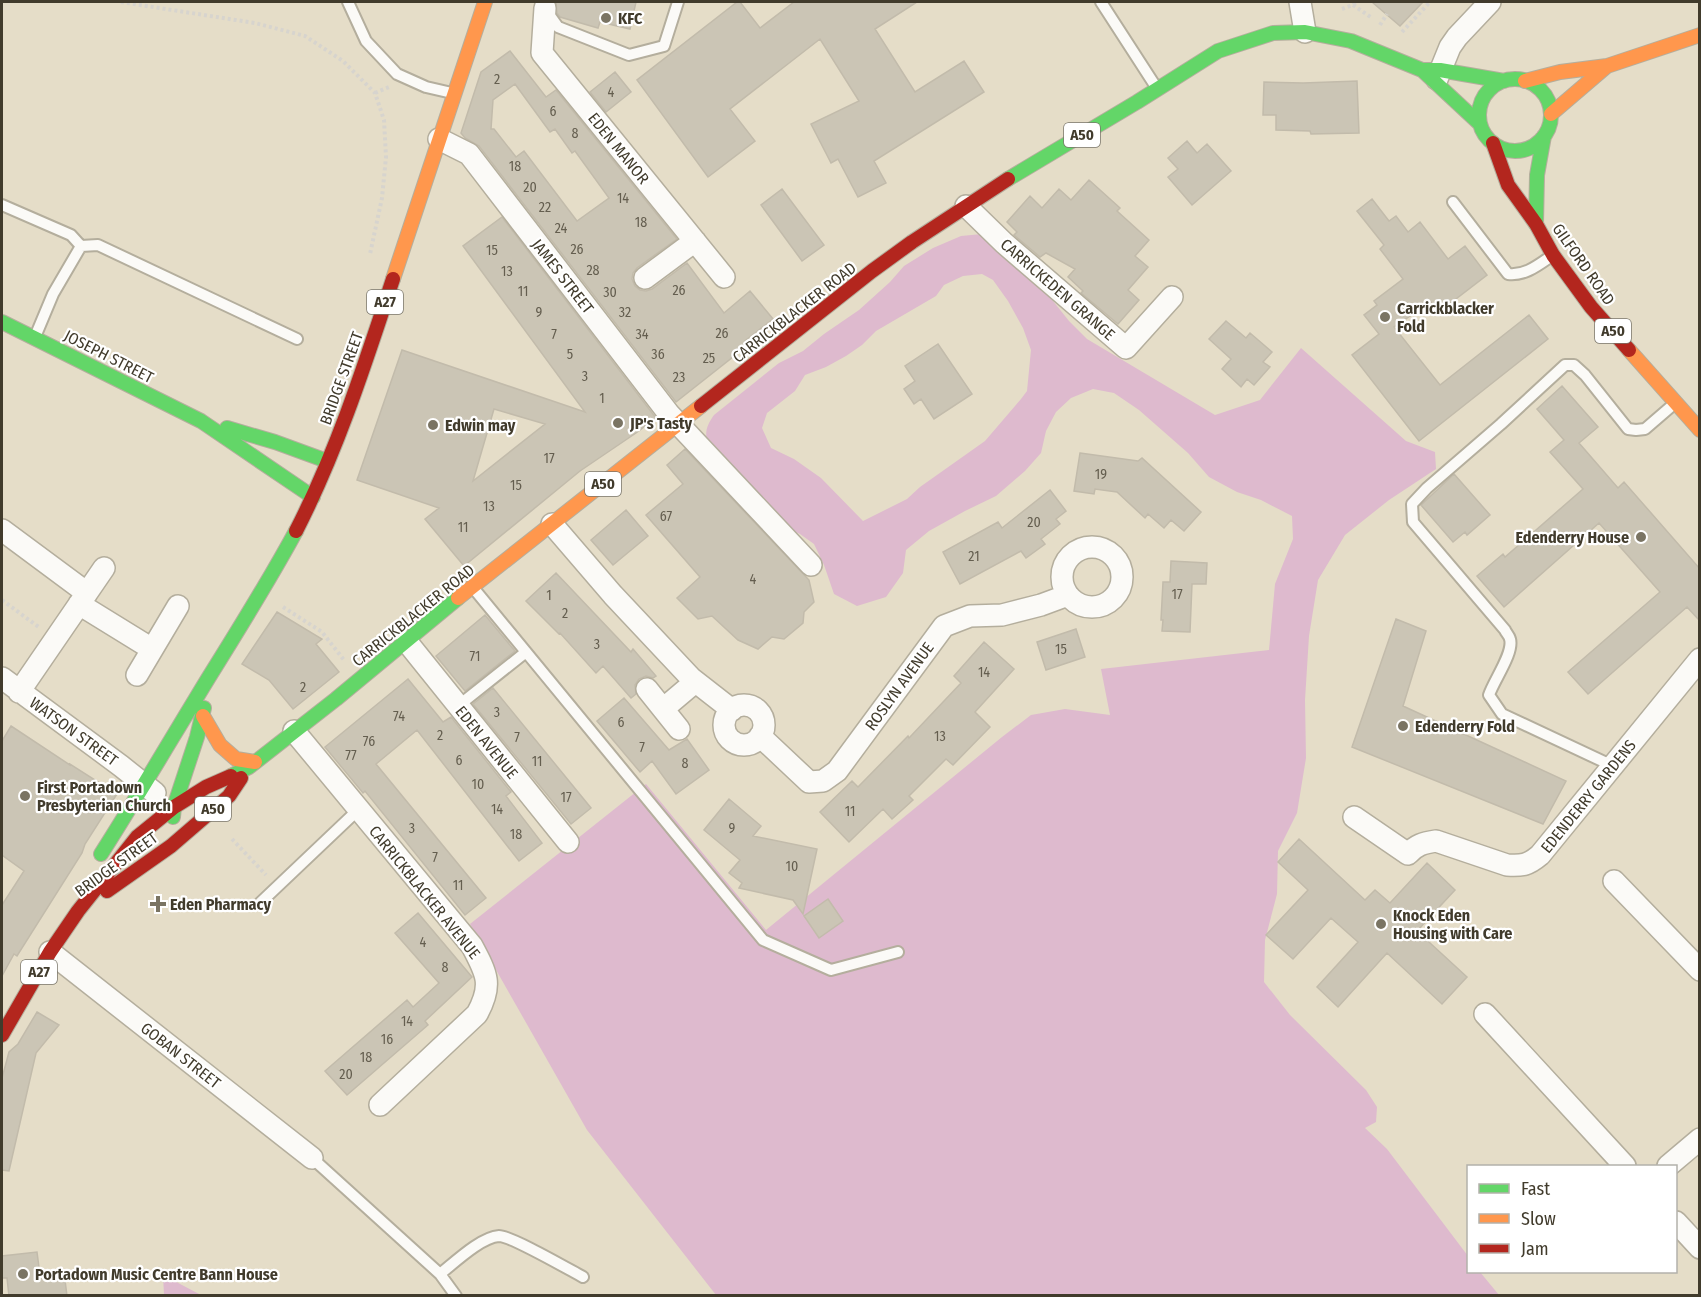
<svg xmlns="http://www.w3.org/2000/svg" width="1701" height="1297" viewBox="0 0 1701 1297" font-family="'Fira Sans Condensed',sans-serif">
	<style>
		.green { fill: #debace; fill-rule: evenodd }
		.building { fill: #cbc5b5; stroke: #c2bbab; stroke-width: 1.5; fill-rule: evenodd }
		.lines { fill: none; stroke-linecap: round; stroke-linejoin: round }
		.lane-casing { stroke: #b4ae9d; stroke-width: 14 }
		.street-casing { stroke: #b4ae9d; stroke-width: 24 }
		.fast-casing { stroke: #b4ae9d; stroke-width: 16 }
		.slow-casing { stroke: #b4ae9d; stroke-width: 16 }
		.jam-casing { stroke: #b4ae9d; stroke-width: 16 }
		.path { stroke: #d7d4ce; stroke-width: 4; stroke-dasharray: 3 3; stroke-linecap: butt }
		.lane { stroke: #fbfaf7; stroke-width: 10 }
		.street { stroke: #fbfaf7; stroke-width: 21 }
		.fast { stroke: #63d668; stroke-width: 14 }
		.slow { stroke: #ff974d; stroke-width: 14 }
		.jam { stroke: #b3261e; stroke-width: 14 }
		.poi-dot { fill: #7a7463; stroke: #fff; stroke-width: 2 }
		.labels { text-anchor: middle; stroke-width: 4.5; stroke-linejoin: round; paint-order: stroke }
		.number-label { font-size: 14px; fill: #645e4f }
		.shield { fill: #fff; stroke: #7a766b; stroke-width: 1.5 }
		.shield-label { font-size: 15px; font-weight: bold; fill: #413b2c }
		.poi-label { font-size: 16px; font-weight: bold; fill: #413b2c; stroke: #fff; text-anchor: start }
		.street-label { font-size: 16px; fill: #413b2c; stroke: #fff }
	</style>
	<rect width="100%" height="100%" fill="#e5ddc8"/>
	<path class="green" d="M982,234L1053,301L1069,321L1087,339L1215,415L1260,400L1301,348L1406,441L1435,452L1436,469L1389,500L1345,535L1318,580L1309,636L1305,700L1306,758L1297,813L1278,851L1277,894L1265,940L1264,982L1290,1015L1366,1090L1377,1107L1376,1122L1365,1128L1387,1149L1468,1256V1272H1480L1499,1295H716L587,1130L470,924L646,784L766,930L1002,737L1031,715L1065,709L1110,715L1101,669L1269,650L1275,584L1293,539L1292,516L1261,500L1237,492L1209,477L1188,453L1139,410L1114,393L1093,389L1071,398L1056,412L1046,431L1041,453L1025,471L996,496L965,511L929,531L906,550L903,573L886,597L857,606L834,594L824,565L814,544L800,534L781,525L708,444C704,432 707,425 714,415L779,363L803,351L824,334L859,310L890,282L904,266L933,248L961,236ZM982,274L993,280L1008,301L1023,328L1031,350L1027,391L1021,399L985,441L920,487L907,499L863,521L821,478L794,459L771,448L762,428L767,413L795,391L805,375L826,367L846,356L862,345L876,331L936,296L944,285L963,276Z
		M163,1275L201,1295H164Z"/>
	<path class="building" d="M556,2H636L630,29L600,22L598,28L560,17L557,13Z
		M737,2H740L760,28L794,2H917L875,29L915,92L964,61L984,92L874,161L886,183L858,197L838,159L831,163L811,124L859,101L820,39L730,109L755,141L708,177L637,80Z
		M1372,2H1423L1400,26Z
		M510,51L546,97L556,90L677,239L637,268L633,273L632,279L635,286L640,290L646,291L652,289L687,263L724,313L750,291L773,319L745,341L748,345L676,402L479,146L465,138L461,133L481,72ZM515,84L550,132L555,129L572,153L575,151L609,198L577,221L524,151L516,157L494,129H491L493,100Z
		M615,72L631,92L606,112L590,92Z
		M1357,81L1359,133L1311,134L1310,131L1276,130V115H1263L1264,82L1303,83Z
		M1187,141L1197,153L1207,144L1231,171L1192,205L1168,177L1178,169L1168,158Z
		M1089,180L1120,208L1117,211L1149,240L1135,256L1148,267L1128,290L1139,300L1118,324L1081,293L1083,291L1068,277L1075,269L1046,253L1040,257L1014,235L1017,232L1007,222L1030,196L1042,208L1059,189L1071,200Z
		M782,189L824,245L802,261L761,205Z
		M1372,199L1389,221L1396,216L1408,232L1420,222L1448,259L1465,246L1487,275L1439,312L1431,302L1394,327L1440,385L1529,315L1548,339L1419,441L1352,355L1379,334L1364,315L1377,305L1374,301L1403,279L1380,249L1384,245L1357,211Z
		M502,217L656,418L636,433L580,471L464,566L425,519L439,508L357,480L402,350L585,412L463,246ZM494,409L545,424L473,481Z
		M1226,321L1246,338L1250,333L1272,352L1263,362L1270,367L1254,385L1247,379L1241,387L1222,369L1231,359L1209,339Z
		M938,344L972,394L934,419L921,399L914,404L904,389L915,381L905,366Z
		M1562,386L1598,427L1579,443L1618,488L1624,482L1700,569V621L1687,607L1588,694L1568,672L1660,592L1599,523L1504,607L1477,576L1503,554L1505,557L1583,489L1550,452L1564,440L1537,409Z
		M685,449L809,580L814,602L804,612L803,623L784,639L772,637L758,649L738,640L712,616L698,619L677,598L700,577L646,515L683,484L667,465Z
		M1080,453L1138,461L1142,458L1201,512L1184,531L1171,520L1164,528L1148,514L1145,518L1117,492L1095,489L1094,494L1074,491Z
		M1454,474L1490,515L1467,535L1465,532L1453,542L1421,505Z
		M1050,490L1066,511L1056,519L1060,524L1041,539L1045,544L1026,558L1021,551L960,584L943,552L998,522L1002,528Z
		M626,510L648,536L613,565L591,540Z
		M1171,561L1207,563L1206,584H1192L1190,632L1162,631L1163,620H1161L1163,582H1170Z
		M556,573L631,652L633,649L656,676L653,678L646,676L639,679L635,685L636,694L631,698L603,666L596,673L560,633L559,634L526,601Z
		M277,612L322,639L316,644L339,672L293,709L269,680L242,664Z
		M485,615L515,651L465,691L436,656Z
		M1396,619L1426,631L1403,706L1566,781L1543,824L1352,747Z
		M1076,629L1085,657L1046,670L1037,642Z
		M984,642L1014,669L975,712L990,727L953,765L946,759L909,796L913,800L892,819L883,809L849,842L820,812L852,781L858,787L908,736L909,738L961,683L954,676Z
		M408,679L443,722L451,717L511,792L506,796L542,843L519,861L417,730L376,764L486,898L465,915L365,791L363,793L325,747Z
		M493,688L591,808L571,824L473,704Z
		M624,698L669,750L687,739L709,770L676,794L652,761L640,772L597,721Z
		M11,726L70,765V764L117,794L85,844L82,853L17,956L14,954L2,976V905L24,871L2,855V741Z
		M729,799L761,826L753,836L817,849L803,914L793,900L739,888L742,883L729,873L740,860L704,830Z
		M1299,839L1365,900L1375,890L1390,903L1427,863L1455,890L1417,931L1467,977L1442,1004L1387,953L1338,1007L1317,987L1358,942L1331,918L1293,959L1266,935L1308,890L1278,862Z
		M828,899L843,921L819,938L804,916Z
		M418,913L472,977L425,1021L428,1025L347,1095L325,1071L407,1000L413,1007L439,983L395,933Z
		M37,1012L59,1025L36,1053L9,1171L2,1170V1078L9,1052L18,1044Z
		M37,1252L40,1275L64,1272L67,1296H9L7,1278H2V1256Z"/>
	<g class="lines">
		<g class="lane-casing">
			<path id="lane" d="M348,2L366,41L397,74L426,87L452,93
				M1101,2L1156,87
				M548,13L558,27L629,55L664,46L678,2
				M1453,202L1508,274C1524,276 1537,266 1550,257
				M2,205L71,235L81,246
				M81,246L98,245L297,339
				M35,337L53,294L81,246
				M475,590L763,940L831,970L898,952
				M458,706L526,652
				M1613,766L1502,714L1489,695C1494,680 1514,653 1510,639C1509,635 1506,633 1505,630L1413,522L1412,504L1427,488L1501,424L1565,365H1574L1585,375L1628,429L1636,430L1645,429L1674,404
				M260,903L359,809
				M312,1158L440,1274C454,1263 481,1237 499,1236C511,1236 568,1269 583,1277
				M440,1274L456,1296"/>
		</g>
		<g class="street-casing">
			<path id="street" d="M1300,2L1305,32
				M545,8L542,53L724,277
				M1437,79L1450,47L1457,37L1490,2
				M439,139L469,154L669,414L811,565
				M966,206L1004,243L1126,348L1172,297
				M645,278L695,241
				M552,524L613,595L691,678L732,710
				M2,530L87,593
				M1062 577a30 30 0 1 1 60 0a30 30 0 1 1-60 0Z
				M79,604L152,649
				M407,642L568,842
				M137,675L178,606
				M2,678L121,766L155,793
				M647,689L679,729
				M19,692L104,568
				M724 725a20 20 0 1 1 40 0a20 20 0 1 1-40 0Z
				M663,709L695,682
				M294,731L472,946C487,974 493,985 477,1014L380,1105
				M760,736L809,782L823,781L837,771L944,626L970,616L1002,615L1041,605L1068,595
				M1354,817L1408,854C1416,845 1423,843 1436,841L1507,865C1523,866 1528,865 1540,855L1700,659
				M1614,881L1700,970
				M50,952L312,1158
				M1485,1014L1625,1166
				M1668,1166L1700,1139
				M1676,1222L1700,1248"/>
		</g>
		<g class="fast-casing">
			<path id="fast" d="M1422,70H1440L1504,81
				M1479 115a36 36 0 1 1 72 0a36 36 0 1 1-72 0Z
				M1008,179L1137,102L1218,51L1273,33L1305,32L1351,41L1422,70L1480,124
				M1536,224L1537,175L1544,136
				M2,322L201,421L313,497
				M227,428L275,442L327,461
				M231,776L249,767L336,699L458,598
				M173,817L174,807L197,737L204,708
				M101,854C138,796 173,736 209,677C239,629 269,581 296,531"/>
		</g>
		<g class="slow-casing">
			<path id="slow" d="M1525,81L1560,72L1607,66L1700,35
				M1551,114L1607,66
				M393,279L485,2
				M1629,350L1700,430
				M458,598L701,406
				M203,716L220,745L236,759L255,762"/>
		</g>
		<g class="jam-casing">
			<path id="jam" d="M1493,143L1508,185L1536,224L1553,255L1591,307L1629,350
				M701,406L872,271L912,242L1008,179
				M296,531C337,451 365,364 393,279
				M107,891L171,846L229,796L241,778
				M2,1035L50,952L78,911L137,837L174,807L206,787L231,776"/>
		</g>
		<path class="path" d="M121,2L255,23L305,36L343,61L375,93L384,120L386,157L382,198L370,254
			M1353,5L1372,18
			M1342,9L1353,5L1356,2
			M1380,25L1387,14
			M1402,32L1430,2
			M375,93L389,87
			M2,600L40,628
			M283,607L322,632L344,660
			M232,839L266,875"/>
		<use href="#lane" class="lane"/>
		<use href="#street" class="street"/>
		<use href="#fast" class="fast"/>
		<use href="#slow" class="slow"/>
		<use href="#jam" class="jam"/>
	</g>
	<g class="poi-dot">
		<circle cx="606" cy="18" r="6"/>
		<circle cx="1385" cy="317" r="6"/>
		<circle cx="618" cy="423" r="6"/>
		<circle cx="433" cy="425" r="6"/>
		<circle cx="1641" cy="537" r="6"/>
		<circle cx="1403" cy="726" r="6"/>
		<circle cx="25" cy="796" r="6"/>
		<path d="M155 895h6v6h6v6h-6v6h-6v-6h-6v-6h6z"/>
		<circle cx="1381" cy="924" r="6"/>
		<circle cx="23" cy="1274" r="6"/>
	</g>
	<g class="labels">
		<g class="number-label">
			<text x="497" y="84">2</text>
			<text x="611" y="97">4</text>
			<text x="553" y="116">6</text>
			<text x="575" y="138">8</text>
			<text x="515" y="171">18</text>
			<text x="530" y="192">20</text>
			<text x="623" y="203">14</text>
			<text x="545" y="212">22</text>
			<text x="641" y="227">18</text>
			<text x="561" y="233">24</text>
			<text x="577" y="254">26</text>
			<text x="492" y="255">15</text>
			<text x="593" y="275">28</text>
			<text x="507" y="276">13</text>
			<text x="679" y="295">26</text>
			<text x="523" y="296">11</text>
			<text x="610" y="297">30</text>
			<text x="539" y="317">9</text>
			<text x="625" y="317">32</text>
			<text x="722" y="338">26</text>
			<text x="554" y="339">7</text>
			<text x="642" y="339">34</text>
			<text x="570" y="359">5</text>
			<text x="658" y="359">36</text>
			<text x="709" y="363">25</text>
			<text x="585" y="381">3</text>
			<text x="679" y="382">23</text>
			<text x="602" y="403">1</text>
			<text x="549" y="463">17</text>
			<text x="1101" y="479">19</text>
			<text x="516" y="490">15</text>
			<text x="489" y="511">13</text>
			<text x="666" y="521">67</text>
			<text x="1034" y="527">20</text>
			<text x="463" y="532">11</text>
			<text x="974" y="561">21</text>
			<text x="753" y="584">4</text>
			<text x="1177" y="599">17</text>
			<text x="549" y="600">1</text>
			<text x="565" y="618">2</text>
			<text x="597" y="649">3</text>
			<text x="1061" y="654">15</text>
			<text x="475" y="661">71</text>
			<text x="984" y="677">14</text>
			<text x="303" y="692">2</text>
			<text x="497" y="717">3</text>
			<text x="399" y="721">74</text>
			<text x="621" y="727">6</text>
			<text x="440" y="740">2</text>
			<text x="940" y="741">13</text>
			<text x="517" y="742">7</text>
			<text x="369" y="746">76</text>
			<text x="642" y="752">7</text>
			<text x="351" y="760">77</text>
			<text x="459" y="765">6</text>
			<text x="537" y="766">11</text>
			<text x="685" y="768">8</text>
			<text x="478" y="789">10</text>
			<text x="566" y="802">17</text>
			<text x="497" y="814">14</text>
			<text x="850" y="816">11</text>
			<text x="412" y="833">3</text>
			<text x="732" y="833">9</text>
			<text x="516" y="839">18</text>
			<text x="435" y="862">7</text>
			<text x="792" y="871">10</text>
			<text x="458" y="890">11</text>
			<text x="423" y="947">4</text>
			<text x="445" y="972">8</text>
			<text x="407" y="1026">14</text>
			<text x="387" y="1044">16</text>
			<text x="366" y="1062">18</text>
			<text x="346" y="1079">20</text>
		</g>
		<g class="shield">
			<rect x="1064" y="123" width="36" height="24" rx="4.5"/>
			<rect x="367" y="290" width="36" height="24" rx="4.5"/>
			<rect x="1595" y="319" width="36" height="24" rx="4.5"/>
			<rect x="585" y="472" width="36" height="24" rx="4.5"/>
			<rect x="195" y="797" width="36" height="24" rx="4.5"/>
			<rect x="21" y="960" width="36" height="24" rx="4.5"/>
		</g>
		<g class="shield-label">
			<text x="1082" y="140">A50</text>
			<text x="385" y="307">A27</text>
			<text x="1613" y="336">A50</text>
			<text x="603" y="489">A50</text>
			<text x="213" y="814">A50</text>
			<text x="39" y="977">A27</text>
		</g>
		<g class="poi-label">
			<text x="618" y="24">KFC</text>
			<text x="1397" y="314">Carrickblacker<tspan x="1397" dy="18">Fold</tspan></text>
			<text x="630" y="429">JP's Tasty</text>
			<text x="445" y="431">Edwin may</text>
			<text x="1629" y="543" text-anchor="end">Edenderry House</text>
			<text x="1415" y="732">Edenderry Fold</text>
			<text x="37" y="793">First Portadown<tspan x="37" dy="18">Presbyterian Church</tspan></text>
			<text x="170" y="910">Eden Pharmacy</text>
			<text x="1393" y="921">Knock Eden<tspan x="1393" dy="18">Housing with Care</tspan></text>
			<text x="35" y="1280">Portadown Music Centre Bann House</text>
		</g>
		<g class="street-label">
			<text transform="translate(619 148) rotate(51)" y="6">EDEN MANOR</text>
			<text transform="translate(1584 264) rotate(55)" y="6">GILFORD ROAD</text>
			<text transform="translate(563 276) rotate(52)" y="6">JAMES STREET</text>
			<text transform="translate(1058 289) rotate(41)" y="6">CARRICKEDEN GRANGE</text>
			<text transform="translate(794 312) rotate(-38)" y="6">CARRICKBLACKER ROAD</text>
			<text transform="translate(109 356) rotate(27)" y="6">JOSEPH STREET</text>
			<text transform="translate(341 378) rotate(-70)" y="6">BRIDGE STREET</text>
			<text transform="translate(413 615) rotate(-39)" y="6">CARRICKBLACKER ROAD</text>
			<text transform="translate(899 686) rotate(-54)" y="6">ROSLYN AVENUE</text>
			<text transform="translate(74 731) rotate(36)" y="6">WATSON STREET</text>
			<text transform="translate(487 742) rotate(51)" y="6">EDEN AVENUE</text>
			<text transform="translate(1588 796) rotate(-51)" y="6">EDENDERRY GARDENS</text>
			<text transform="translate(116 864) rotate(-36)" y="6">BRIDGE STREET</text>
			<text transform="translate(425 892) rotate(51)" y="6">CARRICKBLACKER AVENUE</text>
			<text transform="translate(181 1055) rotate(38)" y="6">GOBAN STREET</text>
		</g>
	</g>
	<rect width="1701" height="1297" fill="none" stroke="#413b2c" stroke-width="6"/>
	<rect x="1467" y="1165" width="210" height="108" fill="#ffffff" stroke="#b3b1ab" stroke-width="1.5"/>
	<rect x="1479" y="1184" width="30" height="9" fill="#63d668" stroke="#b3b1ab" stroke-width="1.5"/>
	<text x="1521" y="1195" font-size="18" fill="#413b2c">Fast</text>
	<rect x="1479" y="1214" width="30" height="9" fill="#ff974d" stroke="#b3b1ab" stroke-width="1.5"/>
	<text x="1521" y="1225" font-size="18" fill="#413b2c">Slow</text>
	<rect x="1479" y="1244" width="30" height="9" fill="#b3261e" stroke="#b3b1ab" stroke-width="1.5"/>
	<text x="1521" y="1255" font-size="18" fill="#413b2c">Jam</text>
</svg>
